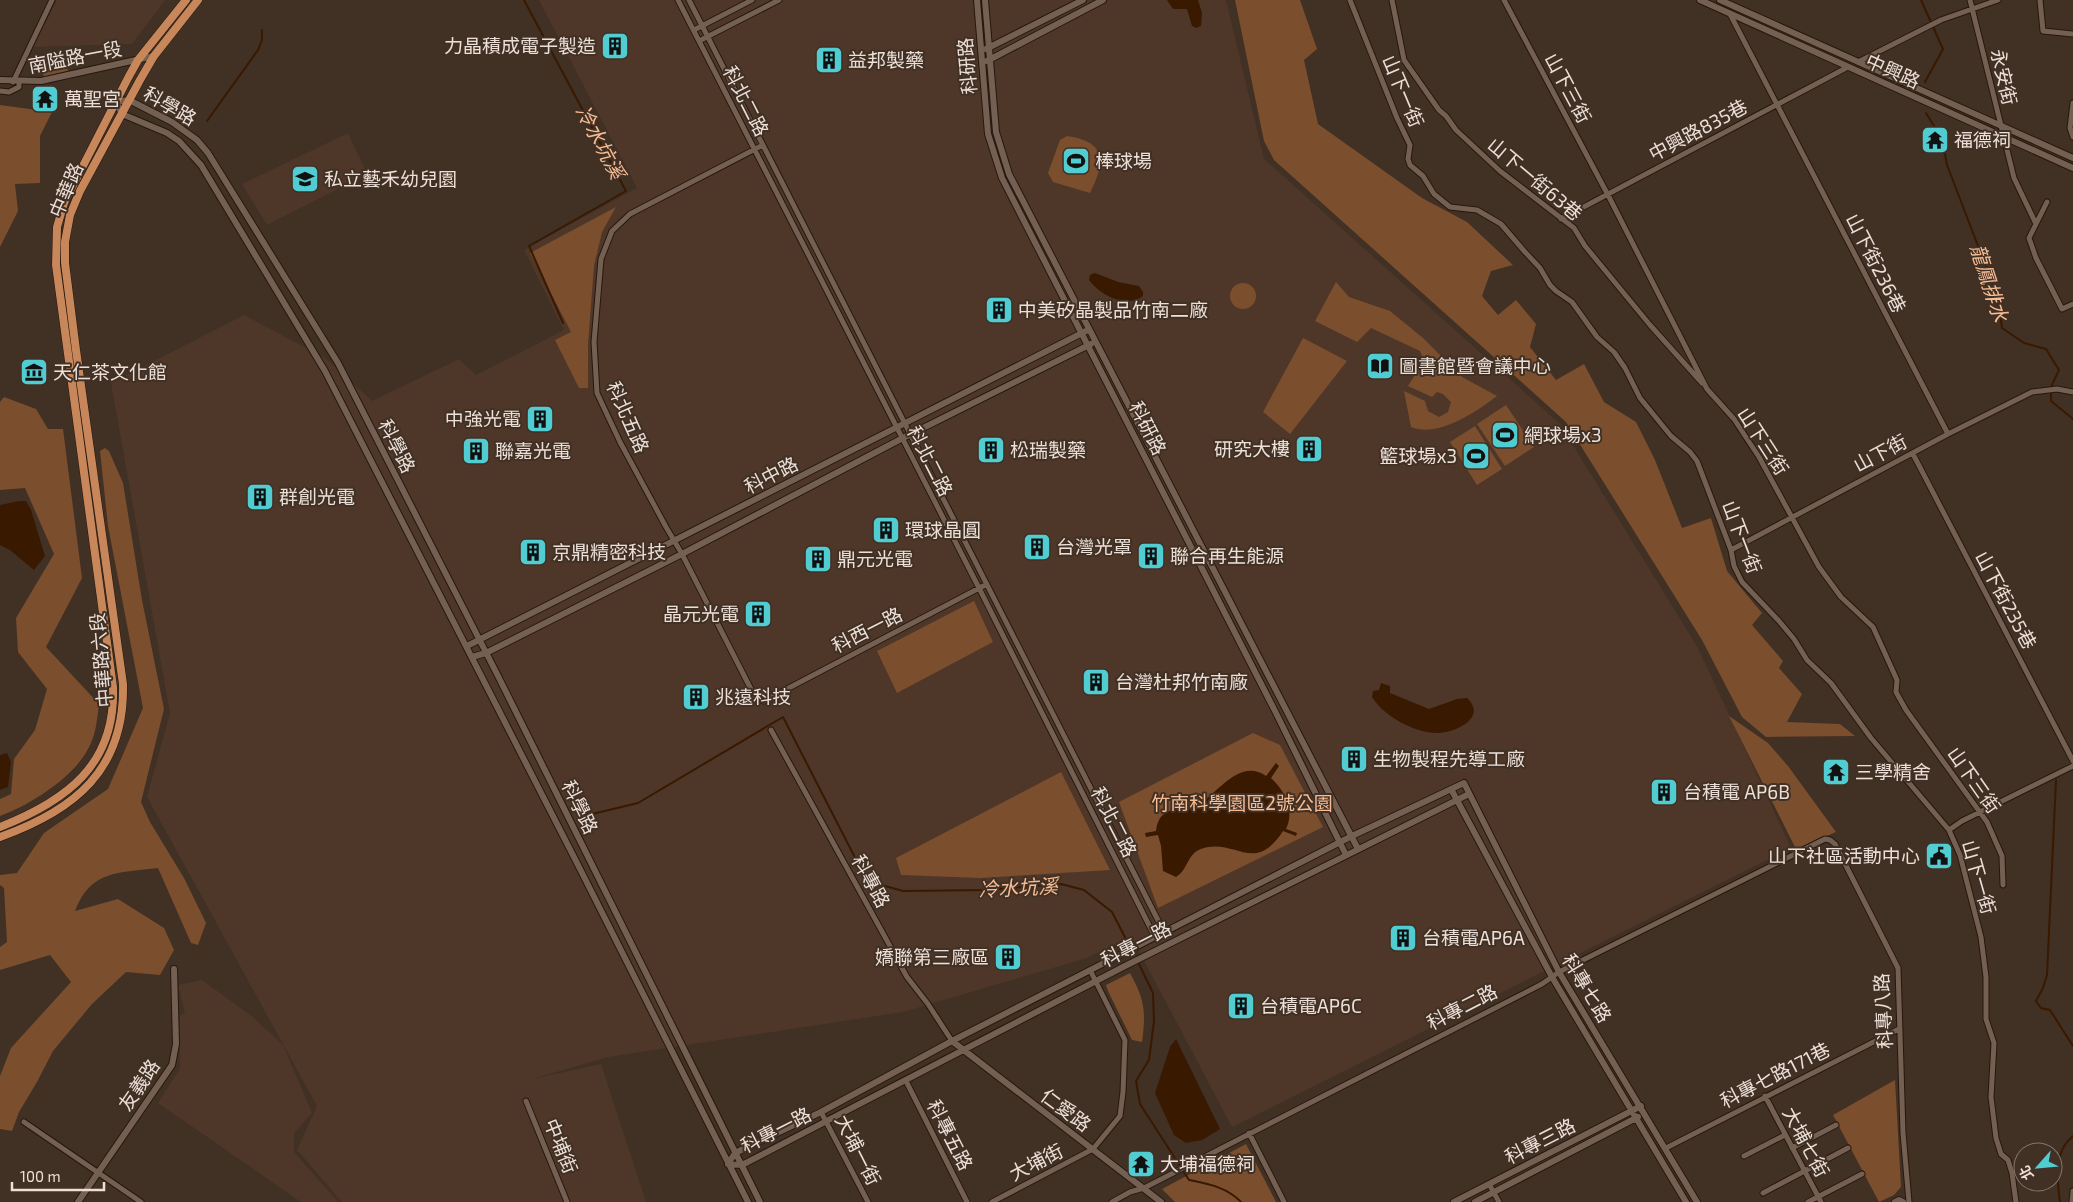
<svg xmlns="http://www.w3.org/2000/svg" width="2073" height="1202" viewBox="0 0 2073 1202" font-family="'Exo 2','Noto Sans TC',sans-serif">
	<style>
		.built { fill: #4e3728 }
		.green { fill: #7b4e2e }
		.water { fill: #391900 }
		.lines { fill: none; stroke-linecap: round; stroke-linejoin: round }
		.stream { stroke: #391900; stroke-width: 2 }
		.minor-casing { stroke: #27170d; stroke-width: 7 }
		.tertiary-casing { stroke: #27170d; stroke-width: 8 }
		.primary-casing { stroke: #27170d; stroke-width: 9 }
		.minor { stroke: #746053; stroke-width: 5 }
		.tertiary { stroke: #746053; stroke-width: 6 }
		.primary { stroke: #c7875a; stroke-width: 8 }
		.labels { text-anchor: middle; stroke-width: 4; stroke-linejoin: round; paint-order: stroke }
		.poi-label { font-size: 19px; fill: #ebdfd8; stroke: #413024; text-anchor: start }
		.street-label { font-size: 19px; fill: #ebdfd8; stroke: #413024 }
		.park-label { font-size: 19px; fill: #f8bc94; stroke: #413024 }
		.water-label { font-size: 20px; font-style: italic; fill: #f7bc94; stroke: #413024 }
	</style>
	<rect width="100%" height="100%" fill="#413024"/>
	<path class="built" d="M57,0H165L132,44L33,47Z
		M539,0H1226L1264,159L1560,424L1698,648L1791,848L1232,1127L1131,936L1087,958L903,1012L608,1057L532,1079L601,1064L646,1202H342L297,1150L317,1106L147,797L170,713L111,383L244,315L325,358L372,401L459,359L476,375L564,330L524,250L637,188Z
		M348,133L367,174L267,225L242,184Z
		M202,980L253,1017L283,1045L312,1113L294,1133V1152L338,1202H301L158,1103L180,1068V1016L185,1013L178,985Z"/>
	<path class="green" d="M1235,0H1300L1317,49L1304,60L1318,124L1422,198L1467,222L1513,265L1491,271L1482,296L1498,315L1516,300L1536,324L1530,347L1556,380L1584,364L1604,402L1636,422L1655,460L1682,528L1711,518L1727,571L1762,613L1752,625L1783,661L1779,668L1802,694L1787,722L1840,724L1855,736L1766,737L1742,717L1702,640L1566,422L1274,160L1264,141Z
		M64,59L68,71L44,77L41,64Z
		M0,105L52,112L40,136V183L15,184L18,211L0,247Z
		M1067,136C1108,142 1105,163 1090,193L1053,182L1048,173L1060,140Z
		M616,207L602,232L594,266L588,344V388H579L555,340L571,332L530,253Z
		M1336,282L1349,297L1390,311L1423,338L1462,377L1497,396C1476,412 1438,438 1411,427L1404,391L1425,401L1428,411L1439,417L1448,412L1451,402L1443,394L1437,392L1432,397L1408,386L1424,360L1420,351L1371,328L1357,342L1315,321Z
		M1230 296a13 13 0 1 1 26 0a13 13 0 1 1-26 0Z
		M1303,338L1347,361L1290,434L1263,412Z
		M4,397L36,409L48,429H63L82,578L46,647L99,704C97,720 96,735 88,749C73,778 30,805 0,816V799L11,794L14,759L35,730L47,689L18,652L16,618L54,554L25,488L0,490V402Z
		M1506,405L1534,447L1505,466L1477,424Z
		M1475,426L1502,469L1477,485L1450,442Z
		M105,448L109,451L123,483L142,600L164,709L141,802L150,822L184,878L206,923L198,945L191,943L158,868C120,873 91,869 75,911L118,899L164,928L174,950L160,975L126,972L92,1004L53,1051L37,1082L19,1112L12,1131L0,1129V1076L11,1048L71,982L50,955L0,970V947L7,942L4,888L0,885V875L17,873L44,833L108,789L143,708L108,526L100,451Z
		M974,601L993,642L897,693L877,651Z
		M1729,716L1768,743L1788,766L1836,832L1796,849Z
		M1253,733L1280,745L1323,827L1158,908L1119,802Z
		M1061,772L1110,870L981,878L901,875L896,858Z
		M1130,973C1145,1000 1146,1012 1142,1042L1132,1040L1108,991L1106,985Z
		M1895,1080L1901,1187L1894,1195L1879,1202L1833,1115Z
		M1246,1144L1276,1202H1175L1162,1189Z"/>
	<path class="water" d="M1167,0H1198L1202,13L1201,26L1196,28L1192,26L1187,9H1173Z
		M1095,273L1118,282L1139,286L1143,292V296C1126,309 1100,295 1089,280L1090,275Z
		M19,501H26L31,510L45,556L34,570L10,550L0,545V505Z
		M1381,683L1390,686V693L1429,709L1457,699L1467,698C1488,718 1455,733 1437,733C1414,733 1384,716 1372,697L1373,691L1379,690Z
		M7,753L11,762L8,787L0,790V755Z
		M1276,763L1279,766L1271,778C1285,791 1295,810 1286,829L1297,833L1296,836L1283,831C1254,876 1235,837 1201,849C1187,854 1188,870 1176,877L1163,871L1161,846L1158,835L1146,837L1145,833L1156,831C1159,803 1183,812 1200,803C1220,791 1240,758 1266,776Z
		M1176,1039L1220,1129L1202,1140L1186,1143L1174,1135L1155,1093L1170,1047Z"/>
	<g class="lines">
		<path class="stream" d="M524,0L626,191L529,246L563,323
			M1921,0L1943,49L1925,82
			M1926,113L1942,139L1947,165L1998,298L2002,328L2024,343L2046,349L2059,370L2051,387V401L2073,419
			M207,121L258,50L262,40V30
			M2056,780L2047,975L2043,988L2036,1001L2041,1008L2050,1010L2073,1046
			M588,815L638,803L783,717L867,881L903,891L986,890L1061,884L1084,890L1112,912L1130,947
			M1138,962L1153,993L1154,1021L1149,1060L1136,1081L1140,1104L1189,1180C1208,1184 1227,1187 1241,1202
			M2060,1202C2057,1180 2053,1152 2073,1136"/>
		<g class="minor-casing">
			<path id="minor" d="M678,0L979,588L1155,937
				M689,0L1164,932
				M1350,0L1397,118L1410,145L1408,159L1410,165L1423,176L1434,194L1450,207L1477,210L1501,224L1525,252L1540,268L1550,285L1556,291L1572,302L1597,337L1614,352L1625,368L1640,398L1671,436L1690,452L1697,461L1731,550L1734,566L1742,582L1779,621L1794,639L1807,660L1831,683L1871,738L1949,830L1960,855L1981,937L1986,977V1019L1994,1043L1991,1097L1996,1138L2001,1154L2008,1160L2012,1173L2016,1202
				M1392,0L1404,60L1439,110L1446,116L1456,130L1500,171L1574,228L1585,246L1650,325L1702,383
				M1504,0L1608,195L1707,389L1734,419L1759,457L1819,567L1841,597L1873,627L1897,680L1896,692L1906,710L1987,822L2002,856L2003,885
				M1970,0L2014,178L2036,224L2029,238L2036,258L2062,309L2073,304
				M2040,0L2043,31L2073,34
				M1730,14L1948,434
				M694,30L752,0
				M699,41L779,0
				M1858,62L1941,20L1998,0
				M13,82L52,0
				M0,91L9,92L19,87V82
				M2073,103L2070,128L2073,137
				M763,145L630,214L612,231L601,259L594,342L597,393L620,442L666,527L682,554L756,699L764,701L987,584
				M1561,219L1848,67
				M2036,224L2047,202
				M1913,454L2073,761
				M1731,550L1948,434L2032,392L2057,389L2073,392
				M771,730L907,977L928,1004L952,1041
				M1949,830L1962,821L2073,766
				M906,1081L967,1202
				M1765,1096L1821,1202
				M526,1101L567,1202
				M821,1112L868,1202
				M24,1122L141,1202
				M1249,1133L1284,1202
				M1666,1148L1899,1029
				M1792,1148L1836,1125
				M1744,1156L1785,1135
				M1489,1184L1499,1202
				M1763,1193L1848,1148
				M992,1202L1093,1149L1120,1116L1123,1092L1125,1040L1090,970
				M1112,1202L1130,1192L1144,1188L1542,984L1559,972L1825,839L1830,840L1835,844L1898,968L1903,1133L1909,1202
				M1808,1202L1862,1174
				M2072,1202L2073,1191"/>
		</g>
		<g class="tertiary-casing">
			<path id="tertiary" d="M977,0L988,134L1002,178L1275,711L1346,855
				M985,0L996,132L1009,174L1358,849
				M1700,0L2073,168
				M1720,0L2073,158
				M986,49L1083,0
				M987,61L1103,0
				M0,80L41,81L154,56
				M467,646L1086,331
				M472,657L486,653L682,554L901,439L1091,344
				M1451,789L1552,977L1686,1202
				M952,1041L1161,1202
				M728,1164L735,1153L821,1112L952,1041L1352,836L1464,783L1559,972L1697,1202
				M728,1164L742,1165L1123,967L1469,794
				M78,1202L172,1065L176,1044L174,969
				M748,1202L577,863L325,371L201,165L179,141L167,133L122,114L116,102L129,100L172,122L197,140L208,153L338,363L497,674L760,1202
				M1454,1202L1641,1106
				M1475,1202L1638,1117
				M1895,1202L1899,1200L1903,1202"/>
		</g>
		<g class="primary-casing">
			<path id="primary" d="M0,827C66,801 116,765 113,687L56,265L57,227L64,203L128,78L138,60L186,0
				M0,837C75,810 125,770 123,684L76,350L65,263V242L70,215L80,191L140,80L154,56L198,0"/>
		</g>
		<use href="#minor" class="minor"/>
		<use href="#tertiary" class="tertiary"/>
		<use href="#primary" class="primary"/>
	</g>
	<defs>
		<g id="building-square" transform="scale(1.4375)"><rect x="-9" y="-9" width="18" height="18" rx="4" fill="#51ccd1" stroke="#413024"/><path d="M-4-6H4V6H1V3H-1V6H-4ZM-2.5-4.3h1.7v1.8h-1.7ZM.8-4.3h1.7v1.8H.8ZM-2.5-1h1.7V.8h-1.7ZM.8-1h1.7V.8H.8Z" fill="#111"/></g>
		<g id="temple-square" transform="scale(1.4375)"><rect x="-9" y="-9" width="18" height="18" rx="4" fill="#51ccd1" stroke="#413024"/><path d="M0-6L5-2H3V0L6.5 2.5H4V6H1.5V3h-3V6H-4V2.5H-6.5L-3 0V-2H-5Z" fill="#111"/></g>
		<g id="stadium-square" transform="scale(1.4375)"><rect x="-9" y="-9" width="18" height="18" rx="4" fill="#51ccd1" stroke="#413024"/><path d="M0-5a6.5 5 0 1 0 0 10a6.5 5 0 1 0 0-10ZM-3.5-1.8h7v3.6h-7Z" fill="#111"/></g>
		<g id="school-square" transform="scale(1.4375)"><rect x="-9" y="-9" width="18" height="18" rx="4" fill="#51ccd1" stroke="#413024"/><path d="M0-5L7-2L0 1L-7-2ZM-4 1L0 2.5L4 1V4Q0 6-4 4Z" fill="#111"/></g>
		<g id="library-square" transform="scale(1.4375)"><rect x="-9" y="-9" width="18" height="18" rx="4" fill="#51ccd1" stroke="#413024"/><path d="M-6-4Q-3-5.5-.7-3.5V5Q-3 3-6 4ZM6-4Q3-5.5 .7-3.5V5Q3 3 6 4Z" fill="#111"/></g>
		<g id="museum-square" transform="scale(1.4375)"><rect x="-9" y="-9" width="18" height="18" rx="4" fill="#51ccd1" stroke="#413024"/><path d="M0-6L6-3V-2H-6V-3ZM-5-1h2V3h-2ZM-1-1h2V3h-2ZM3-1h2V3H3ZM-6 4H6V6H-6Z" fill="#111"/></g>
		<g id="civic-square" transform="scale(1.4375)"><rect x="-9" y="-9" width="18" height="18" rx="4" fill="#51ccd1" stroke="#413024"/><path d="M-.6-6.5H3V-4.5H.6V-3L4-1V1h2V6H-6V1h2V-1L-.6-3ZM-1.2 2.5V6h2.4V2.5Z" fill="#111"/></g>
	</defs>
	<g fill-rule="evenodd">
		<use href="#building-square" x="615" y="46"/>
		<use href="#building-square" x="829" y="60"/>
		<use href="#temple-square" x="45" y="99"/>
		<use href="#temple-square" x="1935" y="140"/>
		<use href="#stadium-square" x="1076" y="161"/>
		<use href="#school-square" x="305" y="179"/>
		<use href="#building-square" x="999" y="310"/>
		<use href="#library-square" x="1380" y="366"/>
		<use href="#museum-square" x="34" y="372"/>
		<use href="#building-square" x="540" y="419"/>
		<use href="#stadium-square" x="1505" y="435"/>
		<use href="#building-square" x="1309" y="449"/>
		<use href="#building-square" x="991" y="450"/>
		<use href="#building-square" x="476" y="451"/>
		<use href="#stadium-square" x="1476" y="456"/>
		<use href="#building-square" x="260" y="497"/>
		<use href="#building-square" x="886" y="530"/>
		<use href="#building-square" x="1037" y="547"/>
		<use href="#building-square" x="533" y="552"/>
		<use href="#building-square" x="1151" y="556"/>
		<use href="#building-square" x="818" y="559"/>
		<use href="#building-square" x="758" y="614"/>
		<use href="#building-square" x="1096" y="682"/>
		<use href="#building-square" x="696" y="697"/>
		<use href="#building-square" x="1354" y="759"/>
		<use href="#temple-square" x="1836" y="772"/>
		<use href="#building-square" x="1664" y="792"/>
		<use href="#civic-square" x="1939" y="856"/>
		<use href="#building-square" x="1403" y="938"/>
		<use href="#building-square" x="1008" y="957"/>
		<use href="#building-square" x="1241" y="1006"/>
		<use href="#temple-square" x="1141" y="1164"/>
	</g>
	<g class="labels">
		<g class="poi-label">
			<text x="596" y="53" text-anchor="end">力晶積成電子製造</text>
			<text x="848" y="67">益邦製藥</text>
			<text x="64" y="106">萬聖宮</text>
			<text x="1954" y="147">福德祠</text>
			<text x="1095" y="168">棒球場</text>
			<text x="324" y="186">私立藝禾幼兒園</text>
			<text x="1018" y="317">中美矽晶製品竹南二廠</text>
			<text x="1399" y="373">圖書館暨會議中心</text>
			<text x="53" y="379">天仁茶文化館</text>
			<text x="521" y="426" text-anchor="end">中強光電</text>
			<text x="1524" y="442">網球場x3</text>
			<text x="1290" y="456" text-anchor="end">研究大樓</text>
			<text x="1010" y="457">松瑞製藥</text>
			<text x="495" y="458">聯嘉光電</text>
			<text x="1457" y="463" text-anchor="end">籃球場x3</text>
			<text x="279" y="504">群創光電</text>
			<text x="905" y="537">環球晶圓</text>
			<text x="1056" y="554">台灣光罩</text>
			<text x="552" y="559">京鼎精密科技</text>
			<text x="1170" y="563">聯合再生能源</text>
			<text x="837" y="566">鼎元光電</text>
			<text x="739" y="621" text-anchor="end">晶元光電</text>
			<text x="1115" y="689">台灣杜邦竹南廠</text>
			<text x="715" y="704">兆遠科技</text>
			<text x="1373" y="766">生物製程先導工廠</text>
			<text x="1855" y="779">三學精舍</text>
			<text x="1683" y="799">台積電 AP6B</text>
			<text x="1920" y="863" text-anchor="end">山下社區活動中心</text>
			<text x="1422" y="945">台積電AP6A</text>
			<text x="989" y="964" text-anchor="end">嬌聯第三廠區</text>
			<text x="1260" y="1013">台積電AP6C</text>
			<text x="1160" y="1171">大埔福德祠</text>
		</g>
		<g class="street-label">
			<text transform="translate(75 57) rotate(-11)" y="7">南隘路一段</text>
			<text transform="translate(967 66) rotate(-95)" y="7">科研路</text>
			<text transform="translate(1893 71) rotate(24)" y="7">中興路</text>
			<text transform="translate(2004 77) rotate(77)" y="7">永安街</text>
			<text transform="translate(1568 88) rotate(62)" y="7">山下三街</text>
			<text transform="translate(1403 91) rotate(67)" y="7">山下一街</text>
			<text transform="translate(746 101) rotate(63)" y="7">科北二路</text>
			<text transform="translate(170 106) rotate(30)" y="7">科學路</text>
			<text transform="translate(1698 130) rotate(-28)" y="7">中興路835巷</text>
			<text transform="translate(1535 179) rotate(40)" y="7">山下一街63巷</text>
			<text transform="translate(66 190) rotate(-67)" y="7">中華路</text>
			<text transform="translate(1876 263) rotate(63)" y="7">山下街236巷</text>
			<text transform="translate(628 417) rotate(66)" y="7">科北五路</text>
			<text transform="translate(1148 428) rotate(63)" y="7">科研路</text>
			<text transform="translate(1763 441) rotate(57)" y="7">山下三街</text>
			<text transform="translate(397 446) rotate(63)" y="7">科學路</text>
			<text transform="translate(1880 453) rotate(-28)" y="7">山下街</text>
			<text transform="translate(930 461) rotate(63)" y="7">科北二路</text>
			<text transform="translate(771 475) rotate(-27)" y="7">科中路</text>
			<text transform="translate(1742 537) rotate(69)" y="7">山下一街</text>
			<text transform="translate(2006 600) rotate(62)" y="7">山下街235巷</text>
			<text transform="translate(867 630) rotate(-27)" y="7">科西一路</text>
			<text transform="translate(101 660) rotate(-95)" y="7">中華路六段</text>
			<text transform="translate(1974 780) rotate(55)" y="7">山下三街</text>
			<text transform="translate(580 807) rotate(64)" y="7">科學路</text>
			<text transform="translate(1114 822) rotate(63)" y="7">科北二路</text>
			<text transform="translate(1979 877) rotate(74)" y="7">山下一街</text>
			<text transform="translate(871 881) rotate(61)" y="7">科專路</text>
			<text transform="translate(1136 944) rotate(-27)" y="7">科專一路</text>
			<text transform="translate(1587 988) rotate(59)" y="7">科專七路</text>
			<text transform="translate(1462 1007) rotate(-27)" y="7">科專二路</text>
			<text transform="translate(1883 1011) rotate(-93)" y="7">科專八路</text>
			<text transform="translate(1775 1075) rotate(-27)" y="7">科專七路171巷</text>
			<text transform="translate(139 1085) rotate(-56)" y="7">友義路</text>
			<text transform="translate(1066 1110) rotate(37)" y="7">仁愛路</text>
			<text transform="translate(776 1130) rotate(-27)" y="7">科專一路</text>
			<text transform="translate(950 1135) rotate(63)" y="7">科專五路</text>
			<text transform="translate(1540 1141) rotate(-27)" y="7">科專三路</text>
			<text transform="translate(1806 1142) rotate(62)" y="7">大埔七街</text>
			<text transform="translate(561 1146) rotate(68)" y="7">中埔街</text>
			<text transform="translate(858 1150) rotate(63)" y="7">大埔一街</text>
			<text transform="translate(1036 1162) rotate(-27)" y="7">大埔街</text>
		</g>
		<g class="park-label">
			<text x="1242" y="810">竹南科學園區2號公園</text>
		</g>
		<g class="water-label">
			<text transform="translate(600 142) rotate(62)" y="7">冷水坑溪</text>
			<text transform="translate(1989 283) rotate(72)" y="7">龍鳳排水</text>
			<text transform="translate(1018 888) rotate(-3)" y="7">冷水坑溪</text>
		</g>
	</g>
	<g transform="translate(2038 1167) rotate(243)"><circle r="24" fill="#413024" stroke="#85766c"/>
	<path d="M0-4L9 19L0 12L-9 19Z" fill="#51ccd1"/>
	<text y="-8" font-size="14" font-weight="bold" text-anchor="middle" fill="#ebdfd8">北</text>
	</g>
	<path d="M12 1182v8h92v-8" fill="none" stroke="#ebdfd8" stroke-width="2.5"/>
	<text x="20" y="1182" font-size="15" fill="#ebdfd8" stroke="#413024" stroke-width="4" paint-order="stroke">100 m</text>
</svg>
